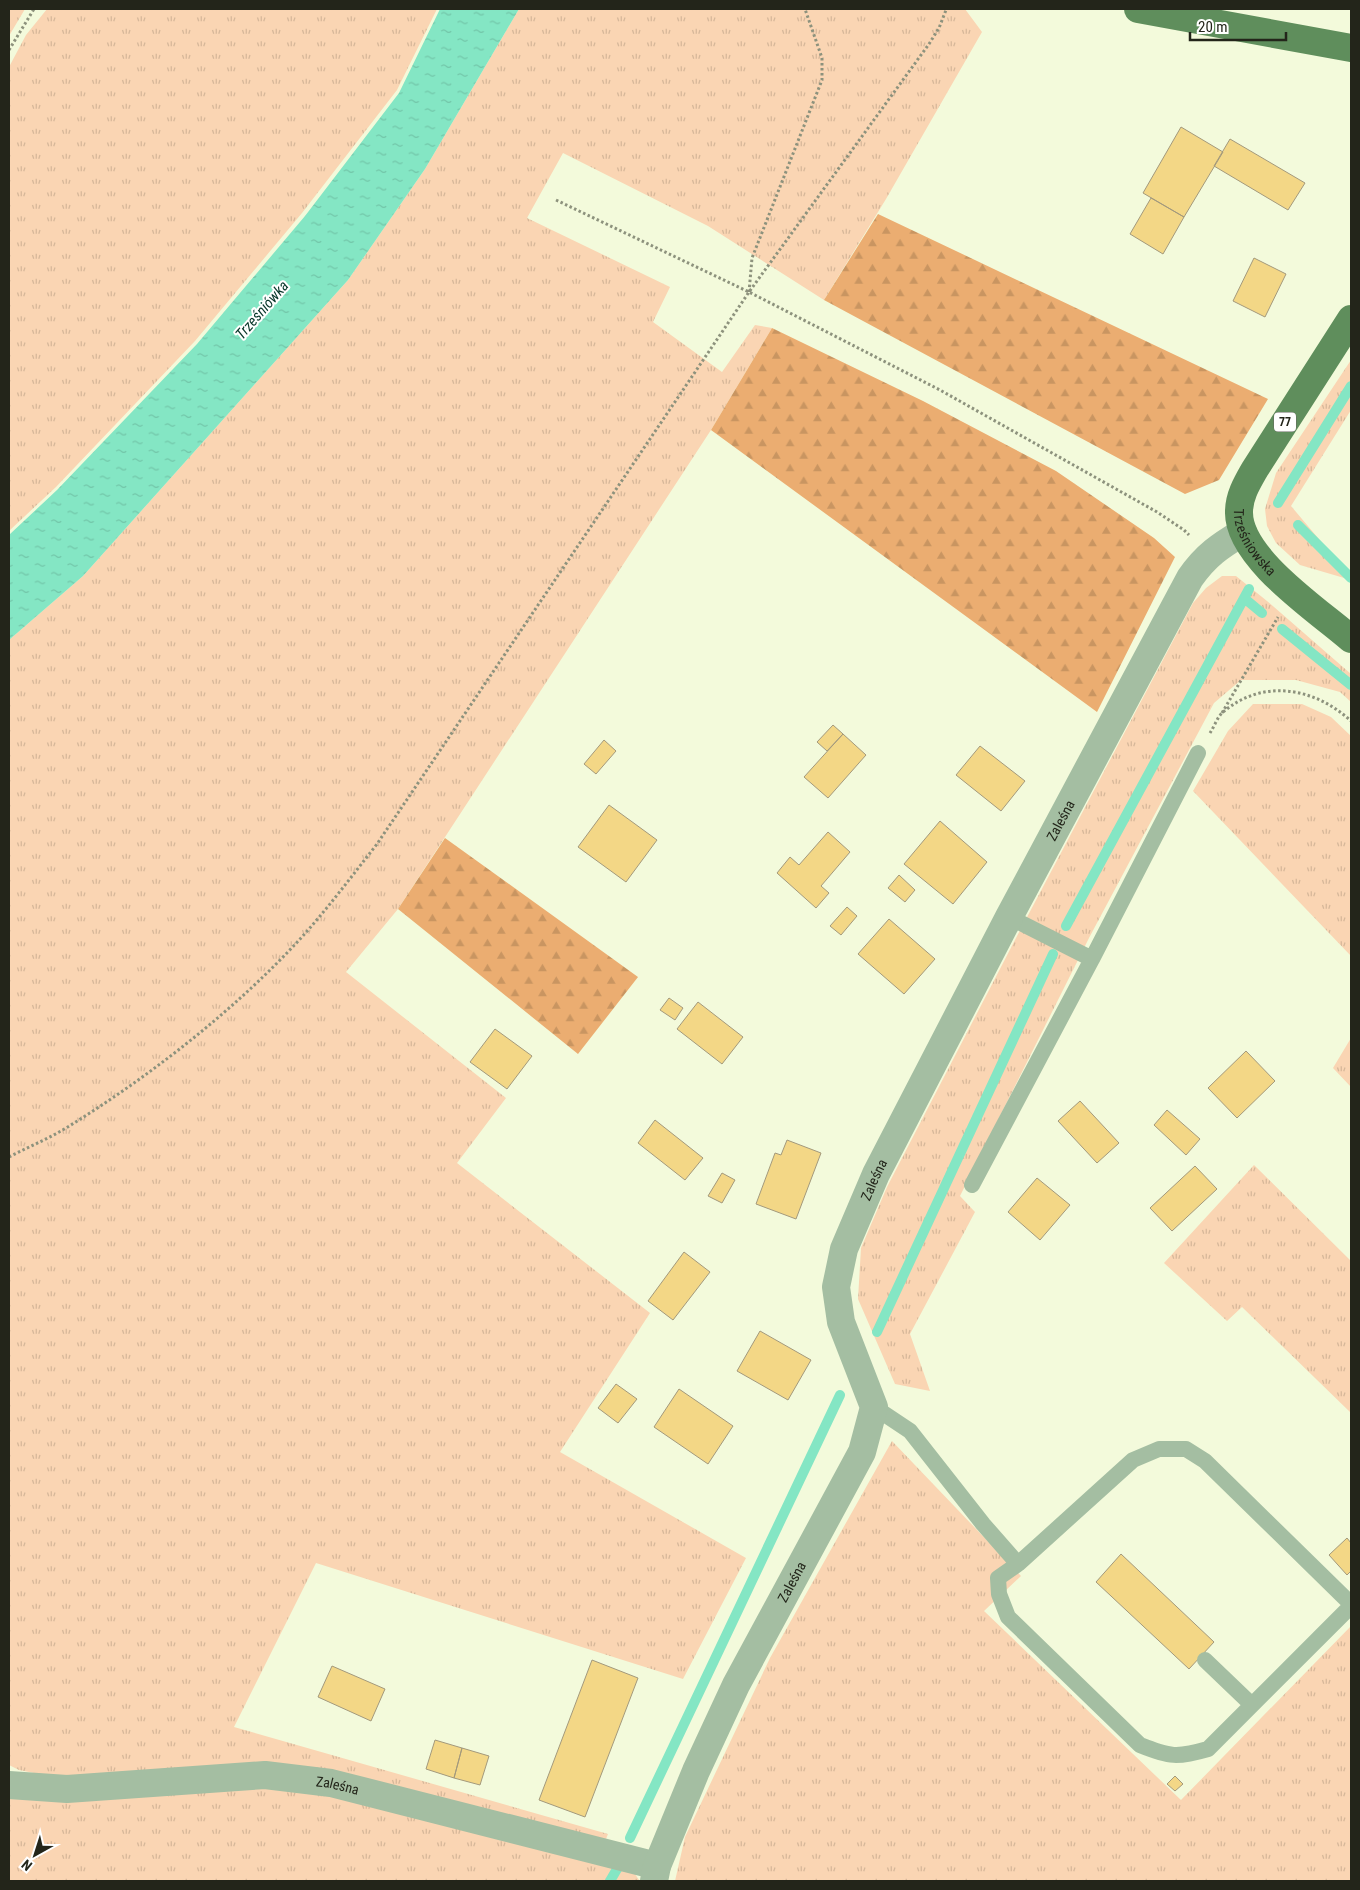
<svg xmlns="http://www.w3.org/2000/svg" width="1360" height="1890" viewBox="0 0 1360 1890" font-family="'Roboto Condensed',sans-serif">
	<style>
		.grass { fill: url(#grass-tufts) }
		.forest { fill: url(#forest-firs) }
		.water { fill: url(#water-ripples) }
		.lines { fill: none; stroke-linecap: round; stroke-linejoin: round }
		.stream { stroke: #84e6c4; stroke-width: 10 }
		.building { fill: #f3d786; stroke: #a3997c }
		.path { stroke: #8d927d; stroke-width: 3; stroke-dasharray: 2.5 2.5; stroke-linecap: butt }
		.lane { stroke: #a4bea2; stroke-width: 16 }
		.street { stroke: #a4bea2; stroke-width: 28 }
		.primary { stroke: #5f8e5c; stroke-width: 28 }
		.labels { text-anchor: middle; stroke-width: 4; stroke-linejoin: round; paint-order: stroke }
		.shield { fill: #fff; stroke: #65665f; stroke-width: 1 }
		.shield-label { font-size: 12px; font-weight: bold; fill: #23251a }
		.street-label { font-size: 14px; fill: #23251a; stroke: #fff }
		.water-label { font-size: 15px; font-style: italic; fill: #063528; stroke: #fff }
	</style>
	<defs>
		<pattern id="grass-tufts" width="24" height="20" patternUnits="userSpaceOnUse" patternTransform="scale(1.25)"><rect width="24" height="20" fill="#fad5b3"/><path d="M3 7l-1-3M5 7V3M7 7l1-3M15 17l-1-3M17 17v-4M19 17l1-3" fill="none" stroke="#d6b799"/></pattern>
		<pattern id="forest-firs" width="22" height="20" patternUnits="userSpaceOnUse" patternTransform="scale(1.25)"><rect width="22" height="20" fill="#ebad71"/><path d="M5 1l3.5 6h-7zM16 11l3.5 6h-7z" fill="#c99561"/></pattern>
		<pattern id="water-ripples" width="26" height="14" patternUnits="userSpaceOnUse" patternTransform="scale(1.25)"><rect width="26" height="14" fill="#84e6c4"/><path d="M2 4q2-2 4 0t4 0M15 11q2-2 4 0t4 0" fill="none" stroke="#72c5a8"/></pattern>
	</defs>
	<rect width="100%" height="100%" fill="#f3fadb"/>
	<path class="grass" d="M9,9H25L9,36Z
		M47,9H437L397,90L302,213L195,341L56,487L9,531V67L26,35Z
		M519,9H965L982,32L886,199L824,300L708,226L563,153L527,218L670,287L653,322L722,372L755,325L772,328L711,430L398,909L346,972L506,1098L457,1163L650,1313L560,1452L746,1558L683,1679L316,1563L234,1727L608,1834L604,1844L360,1779L49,1776L19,1770L9,1765V640L83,576L348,280L425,169Z
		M1351,360V410L1291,506L1351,577V580L1300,565L1276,543L1267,526L1265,509L1276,473Z
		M1222,576H1236L1267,601L1351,674V702L1340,692L1296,680H1241L1214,703L1089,938L960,1196L975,1212L910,1334L930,1391L895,1384L858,1299L861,1248L887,1187L1016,938L1193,603L1206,588Z
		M1253,704H1302L1331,717L1351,736V956L1193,791L1228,731Z
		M1351,1038V1087L1333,1068Z
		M1254,1165L1351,1261V1413L1242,1307L1227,1321L1164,1263Z
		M892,1441L1021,1576L984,1611L1181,1800L1351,1626V1881H675L685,1837L770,1658Z
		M240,1783L344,1795L635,1874L639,1880L638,1881H9V1793Z"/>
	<path class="forest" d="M878,214L1268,399L1219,480L1185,494L824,300Z
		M772,328L923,401L1056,471L1154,538L1175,557L1097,712L711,430Z
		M445,838L638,977L578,1054L398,909Z"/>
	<path class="water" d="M440,9H519L425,169L348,280L83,576L9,640V535L57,490L197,344L305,216L399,93Z"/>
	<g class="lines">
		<path class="stream" d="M1278,503L1351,386
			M1298,525L1351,578
			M1244,598L1262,613
			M1282,629L1351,685
			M1066,926L1249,589
			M877,1332L1053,954
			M630,1838L840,1395
			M610,1881L617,1869"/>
	</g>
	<path class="building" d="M1181,127L1223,152L1184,217L1143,193Z
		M1230,139L1305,183L1288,210L1214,166Z
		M1151,198L1184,217L1163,254L1130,234Z
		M1254,258L1286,274L1265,317L1233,301Z
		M833,725L843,734L827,751L817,742Z
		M843,734L866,755L828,798L804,777Z
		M604,740L616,751L596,774L584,764Z
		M980,746L1025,781L1001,811L956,775Z
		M609,805L657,840L626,882L578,847Z
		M940,821L987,862L953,904L904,864Z
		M828,832L850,852L821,886L829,893L816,908L777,873L790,857L799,865Z
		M899,875L915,890L905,902L888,888Z
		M847,907L857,916L841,935L830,926Z
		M889,919L935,959L904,994L858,954Z
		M669,998L683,1008L675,1020L660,1010Z
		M698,1002L743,1037L722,1064L677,1029Z
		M495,1029L532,1056L507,1089L470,1062Z
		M1246,1051L1275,1081L1237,1118L1208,1088Z
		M1080,1101L1119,1143L1097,1163L1058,1121Z
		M1167,1110L1200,1139L1186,1155L1154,1125Z
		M655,1120L703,1158L685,1180L638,1143Z
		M787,1140L821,1153L796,1219L756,1204L775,1153L781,1155Z
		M1195,1166L1217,1189L1172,1231L1150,1208Z
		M722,1173L735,1180L722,1203L708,1196Z
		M1037,1178L1070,1205L1040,1240L1008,1212Z
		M684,1252L710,1272L673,1320L648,1301Z
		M760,1331L811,1360L788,1400L737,1371Z
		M616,1384L637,1399L618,1423L598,1408Z
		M679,1389L733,1426L708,1464L654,1427Z
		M1347,1538L1351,1543V1571L1347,1575L1329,1555Z
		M1121,1554L1214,1642L1189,1669L1096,1582Z
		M592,1660L638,1678L585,1817L539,1800Z
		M332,1666L385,1689L371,1721L318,1697Z
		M435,1740L462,1748L454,1778L426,1769Z
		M462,1748L489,1756L480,1785L454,1778Z
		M1175,1776L1183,1784L1175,1791L1167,1784Z"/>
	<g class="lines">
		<path class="path" d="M9,50L34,9
			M556,200L749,292L940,390L1157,512L1184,530L1189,535
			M749,292L752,258L822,80V58L805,9
			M1222,713L1278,617
			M1210,733C1214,727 1217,718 1222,713C1262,678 1314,687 1351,721
			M9,1157C28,1147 48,1139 66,1128C149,1077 235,1010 301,938C328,908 352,876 377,844L749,292L929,44L939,28L946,10"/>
		<path class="lane" d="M1009,917L1092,959L1198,753
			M972,1185L1092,959
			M874,1407L910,1431L983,1524L1018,1564L1133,1460L1159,1449H1186L1205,1461L1351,1604
			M1018,1564L998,1578L999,1594L1008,1617L1140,1745C1170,1757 1177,1758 1208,1749L1351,1606
			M1205,1660L1252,1705"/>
		<g class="street">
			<path id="s1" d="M9,1785L67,1789L265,1775L331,1783L657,1866"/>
			<path id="s2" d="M654,1881L657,1866L696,1771L736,1685L862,1452L874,1407L841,1322L836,1287L844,1249L876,1174L1009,917L1190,578C1206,555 1220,546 1243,532"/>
		</g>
		<g class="primary">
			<path d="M1138,9L1351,48"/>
			<path id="s3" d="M1351,319L1255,469C1247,483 1239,496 1239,512C1238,558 1319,611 1351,639"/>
		</g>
	</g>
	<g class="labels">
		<rect class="shield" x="1274" y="412.5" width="22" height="19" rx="4"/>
		<g class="shield-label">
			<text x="1285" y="426">77</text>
		</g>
		<g class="street-label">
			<text dy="5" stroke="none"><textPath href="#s3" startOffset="259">Trześniowska</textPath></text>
			<text dy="5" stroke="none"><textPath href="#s2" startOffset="1170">Zaleśna</textPath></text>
			<text dy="5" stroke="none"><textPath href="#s2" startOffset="765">Zaleśna</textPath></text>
			<text dy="5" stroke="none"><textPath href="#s2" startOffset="330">Zaleśna</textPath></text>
			<text dy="5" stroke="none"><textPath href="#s1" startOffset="330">Zaleśna</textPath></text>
		</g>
		<g class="water-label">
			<text transform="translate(262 310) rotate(-49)" y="5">Trześniówka</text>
		</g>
	</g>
	<rect width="1360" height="1890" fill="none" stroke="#23251a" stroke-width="20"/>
	<g transform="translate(35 1855) rotate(219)" stroke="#ffffff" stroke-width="4" paint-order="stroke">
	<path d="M0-4L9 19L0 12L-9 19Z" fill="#23251a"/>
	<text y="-8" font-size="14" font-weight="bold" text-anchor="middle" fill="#23251a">N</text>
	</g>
	<path d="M1190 32v8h96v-8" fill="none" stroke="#23251a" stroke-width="2.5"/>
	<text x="1198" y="32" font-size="15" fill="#23251a" stroke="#ffffff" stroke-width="4" paint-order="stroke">20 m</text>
</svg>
